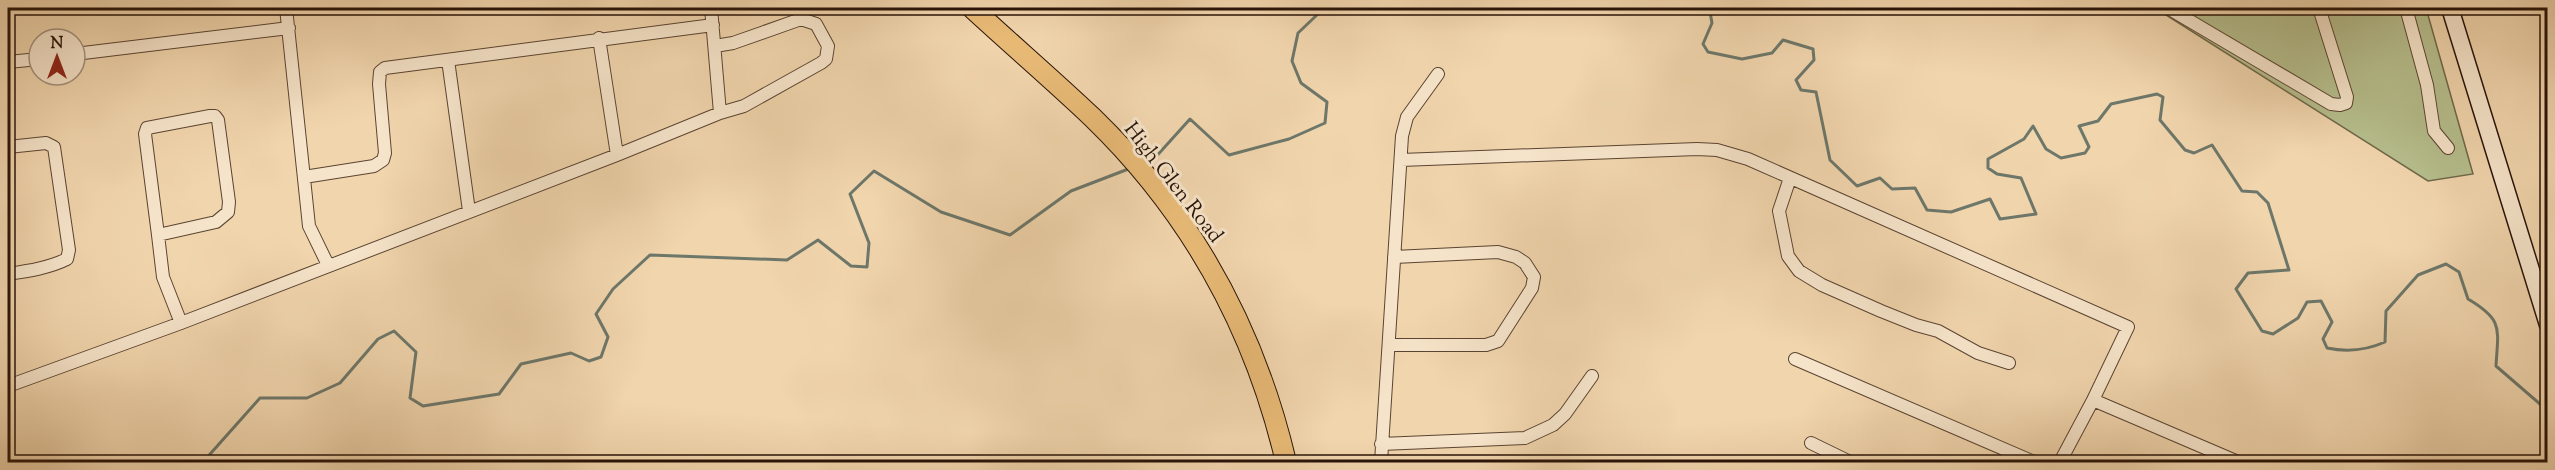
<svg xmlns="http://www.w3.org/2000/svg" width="2555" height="470" viewBox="0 0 2555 470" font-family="'Sorts Mill Goudy',serif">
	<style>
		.grass { fill: #b6be8d; stroke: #6f684a; stroke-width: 1.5 }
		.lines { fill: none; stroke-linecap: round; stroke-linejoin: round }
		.stream { stroke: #6d776a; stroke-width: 3 }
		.street-casing { stroke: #5a4431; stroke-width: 14 }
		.secondary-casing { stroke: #281308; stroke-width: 19 }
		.primary-casing { stroke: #281308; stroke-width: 22 }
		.street { stroke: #f6e4ca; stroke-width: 12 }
		.secondary { stroke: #f6e4ca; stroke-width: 16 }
		.primary { stroke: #e8ba76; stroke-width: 20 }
		.labels { text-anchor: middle; stroke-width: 6; stroke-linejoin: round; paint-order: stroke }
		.street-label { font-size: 21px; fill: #281308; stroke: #f6e4ca }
	</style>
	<rect width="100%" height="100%" fill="#f1d5ad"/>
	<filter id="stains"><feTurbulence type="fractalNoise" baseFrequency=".00333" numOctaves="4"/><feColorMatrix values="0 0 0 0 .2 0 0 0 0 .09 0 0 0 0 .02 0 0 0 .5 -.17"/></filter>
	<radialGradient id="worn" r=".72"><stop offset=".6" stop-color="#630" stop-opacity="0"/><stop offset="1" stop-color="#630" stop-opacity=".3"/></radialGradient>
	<path class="grass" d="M2155,8H2426L2473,174L2428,181Z"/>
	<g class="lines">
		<path class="stream" d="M1717,8L1710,12L1712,23L1703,44L1708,52L1742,59L1772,53L1783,40L1813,49L1814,60L1796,80L1801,90L1816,92L1830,160L1857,186L1880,178L1892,189L1915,188L1927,210L1951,212L1990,199L2000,219L2036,214L2021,178L1997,174L1988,168V159L2024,139L2033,126L2046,149L2061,158L2085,153L2089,147L2079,126L2098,121L2111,104L2157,94L2163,97L2160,120L2185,150L2194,153L2212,145L2242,191L2257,192L2268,203L2289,270L2248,273L2236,289L2262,331L2273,334L2298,318L2307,302L2321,301L2332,322L2323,339L2327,348C2346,352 2367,350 2385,342L2386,311L2418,275L2446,264L2459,272L2468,299C2504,320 2498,329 2496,366L2548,411
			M1145,163L1153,160L1190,119L1229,155L1289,139L1325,123L1327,102L1301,83L1292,61L1298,33L1319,13L1320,8
			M203,462L260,398H307L340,383L378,339L394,331L416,352L410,398L423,406L499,394L521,364L571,353L589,361L601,357L608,337L596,314L613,289L650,255L787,260L818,240L851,266L867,267L869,243L850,194L874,171L941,212L1010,235L1071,191L1131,168"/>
		<g class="street-casing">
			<path id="street" d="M286,8L309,226L328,265
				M2168,8L2331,104L2340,105L2346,103L2347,97L2319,8
				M2406,8L2427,85L2434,131L2448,148
				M599,38L617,155
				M715,46L733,43L801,19L816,24L828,46L826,59L821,63L744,106L720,113
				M75,54L289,28
				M448,60L469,211
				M8,62L39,59
				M210,116H215L218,120L229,202L228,212L216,222L158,235L145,134L147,128Z
				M8,147L46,143L54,147L69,250L67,259C49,268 28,271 8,274
				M1401,160L1697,149L1717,150L1748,159L2128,327L2093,400
				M304,177L374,166L383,160L385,153L379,84L380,72L385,68L713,25
				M1790,178L1779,211L1788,256L1799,271L1822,285L1881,311L1916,325L1938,331L1978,353L2009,363
				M158,235L163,277L181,323
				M1389,345H1486L1498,341L1532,288L1534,277L1525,263L1516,257L1498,252L1394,257
				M1795,359L2034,462
				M8,386L181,323L617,155L720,113L711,8
				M1811,443L1850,462
				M1381,444L1525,438L1553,425L1565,414L1592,376
				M1381,462L1402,136L1407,117L1438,74
				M2060,462L2093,400L2238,462"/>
		</g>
		<g class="secondary-casing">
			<path id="secondary" d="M2450,8L2548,325"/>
		</g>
		<g class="primary-casing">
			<path id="primary" d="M972,8C1012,45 1053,80 1093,118C1191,213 1255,330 1286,462"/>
		</g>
		<use href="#street" class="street"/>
		<use href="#secondary" class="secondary"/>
		<use href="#primary" class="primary"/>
	</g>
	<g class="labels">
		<g class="street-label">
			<text transform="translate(1174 182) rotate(52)" y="7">High Glen Road</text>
		</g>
	</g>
	<rect width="2555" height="470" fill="none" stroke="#f1d5ad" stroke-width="30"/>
	<rect x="9" y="9" width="2537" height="452" fill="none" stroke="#281308" stroke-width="3"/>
	<rect x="15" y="15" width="2525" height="440" fill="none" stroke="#281308" stroke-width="1.5"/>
	<g transform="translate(57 57)"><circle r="28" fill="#f6e4ca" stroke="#a4907c" stroke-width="1.5"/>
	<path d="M0-4.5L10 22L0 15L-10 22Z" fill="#8f2418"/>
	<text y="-9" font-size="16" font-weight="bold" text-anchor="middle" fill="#281308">N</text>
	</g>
	<rect width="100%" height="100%" filter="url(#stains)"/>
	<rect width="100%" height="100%" fill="url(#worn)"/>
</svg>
